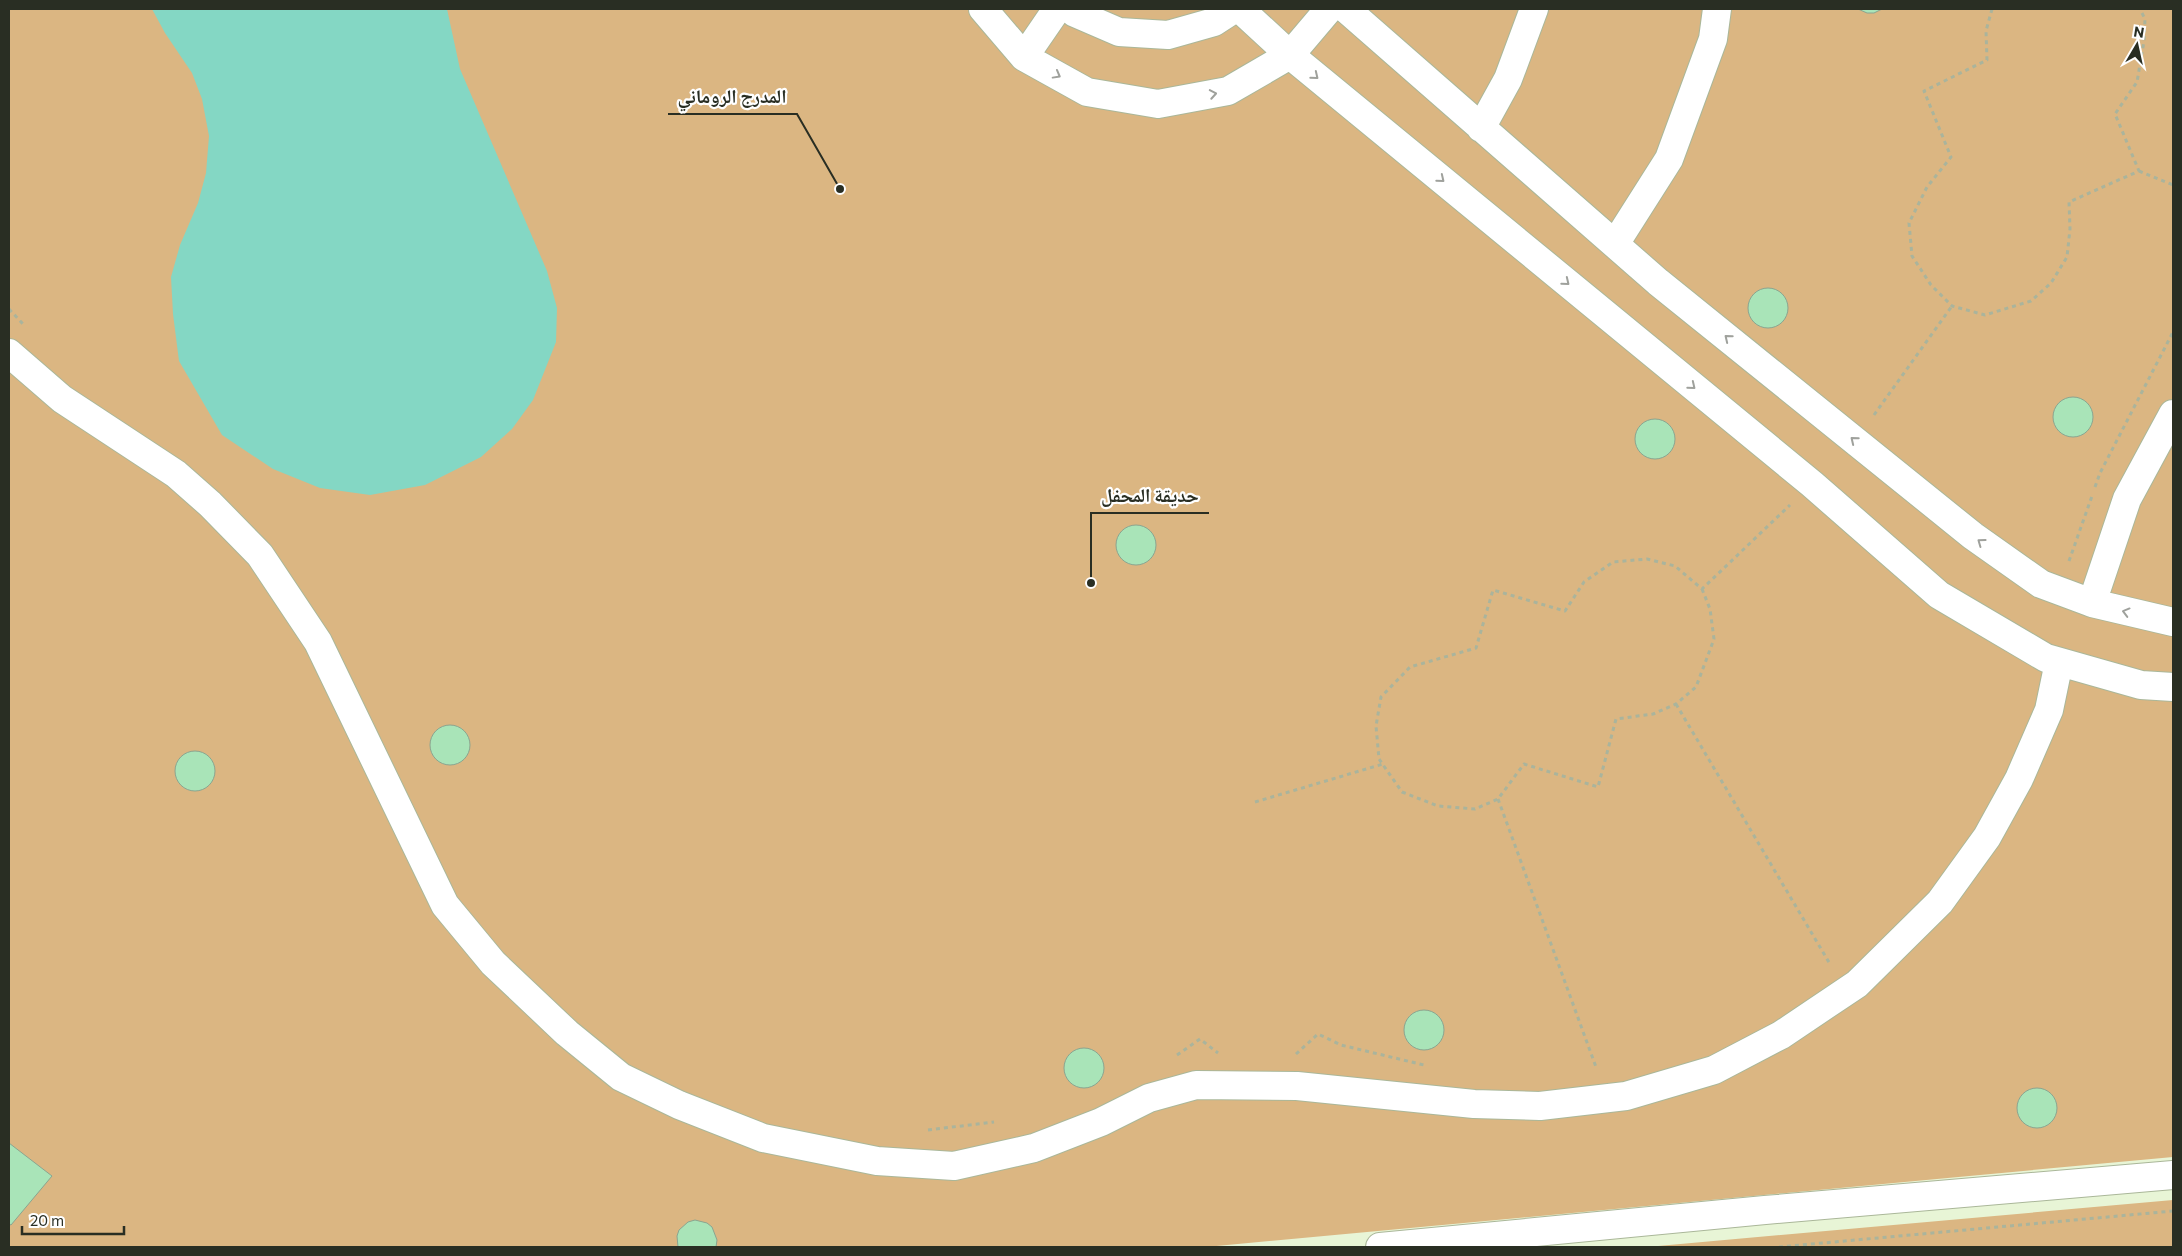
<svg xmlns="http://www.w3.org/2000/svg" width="2182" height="1256" viewBox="0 0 2182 1256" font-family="Commissioner,'Noto Naskh Arabic',sans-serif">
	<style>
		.green { fill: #dbb682 }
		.water { fill: #84d7c4 }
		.building { fill: #a9e4b8; stroke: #8aa590 }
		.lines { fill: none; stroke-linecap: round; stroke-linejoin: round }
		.minor-casing { stroke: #aab799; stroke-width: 30 }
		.path { stroke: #aab49c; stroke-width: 3; stroke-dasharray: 4 4; stroke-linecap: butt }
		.minor { stroke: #fff; stroke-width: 28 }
		.oneway { stroke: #9fa19c }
		.leader { fill: none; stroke: #292e23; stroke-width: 2 }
		.callout-dot { fill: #292e23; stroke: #fff; stroke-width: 2 }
		.callout-label { font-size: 19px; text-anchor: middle; font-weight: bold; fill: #292e23; stroke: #fff; stroke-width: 4.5; stroke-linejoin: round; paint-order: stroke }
	</style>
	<rect width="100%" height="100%" fill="#e8f5d6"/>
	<path class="green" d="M9,9H2173V1157L1206,1247H9Z
		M2173,1200V1247H1647Z"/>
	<path class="water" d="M152,9H447L460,69L547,271L557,308L556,342L533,400L512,429L481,457L425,485L370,495L320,488L273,469L222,435L179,361L173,314L171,277L180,245L198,203L206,173L209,136L202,99L192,73L165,33Z"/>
	<path class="building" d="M1858,9H1882L1874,13H1867Z
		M1748 308a20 20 0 1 1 40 0a20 20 0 1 1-40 0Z
		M2053 417a20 20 0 1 1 40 0a20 20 0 1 1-40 0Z
		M1635 439a20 20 0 1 1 40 0a20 20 0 1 1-40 0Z
		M1116 545a20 20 0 1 1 40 0a20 20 0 1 1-40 0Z
		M430 745a20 20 0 1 1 40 0a20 20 0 1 1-40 0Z
		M175 771a20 20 0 1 1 40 0a20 20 0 1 1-40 0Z
		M1404 1030a20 20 0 1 1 40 0a20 20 0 1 1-40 0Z
		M1064 1068a20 20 0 1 1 40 0a20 20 0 1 1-40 0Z
		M2017 1108a20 20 0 1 1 40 0a20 20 0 1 1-40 0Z
		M9,1143L52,1176L11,1225L9,1224Z
		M695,1220L707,1223L712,1227L717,1240L716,1247H678L677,1236L679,1230L688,1222Z"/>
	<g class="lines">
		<g class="minor-casing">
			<path id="minor" d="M983,9L1024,57L1087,92L1158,104L1228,91L1290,55L1329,9
				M1070,9L1075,13L1119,32L1168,35L1214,22L1234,9
				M1240,9L1290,55L1812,484L1939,595L2046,658L2141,685L2173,687
				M1346,9L1658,282L1973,536L2041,584L2092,603L2173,622
				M1024,57L1057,9
				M1481,128L1508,79L1534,9
				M1615,244L1669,159L1713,39L1717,9
				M9,353L62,399L176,474L210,504L260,555L318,642L445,905L493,963L567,1033L621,1077L679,1105L763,1138L877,1161L954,1166L1034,1148L1101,1122L1149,1098L1196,1085L1297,1086L1474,1104L1540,1106L1626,1096L1714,1070L1781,1035L1857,984L1940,902L1987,837L2019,779L2049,710L2059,662
				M2092,603L2127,499L2173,414
				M1380,1247L1765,1210L2173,1175"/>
		</g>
		<path class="path" d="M1992,9L1986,31L1987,60L1924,91L1951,157L1927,187L1909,223L1912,256L1931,285L1952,306L1985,315L2031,301L2051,283L2067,257L2070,229L2069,202L2139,171L2115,114L2137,82L2144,41L2145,19L2140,9
			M2139,171L2173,185
			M9,309L23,324
			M1874,415L1952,306
			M2095,487L2100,473L2173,332
			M2069,561L2092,496
			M1702,589L1710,609L1714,639L1696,687L1676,704L1653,714L1616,719L1598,787L1524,764L1498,799L1475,809L1438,806L1402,792L1379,759L1376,726L1381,697L1410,667L1476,648L1493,590L1565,611L1584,582L1613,562L1647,559L1675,566L1702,589L1790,505
			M1676,704L1830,964
			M1498,799L1596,1067
			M1255,802L1383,764
			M1296,1054L1318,1034L1341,1045L1424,1065
			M1177,1055L1200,1039L1218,1053
			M928,1130L994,1122
			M1779,1247L2173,1211"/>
		<use href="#minor" class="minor"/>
	</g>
	<defs><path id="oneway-chevron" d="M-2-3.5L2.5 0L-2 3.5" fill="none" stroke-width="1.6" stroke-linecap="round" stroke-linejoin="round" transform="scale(1.25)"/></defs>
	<g class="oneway">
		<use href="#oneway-chevron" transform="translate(1057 75) rotate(29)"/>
		<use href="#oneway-chevron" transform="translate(1315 76) rotate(39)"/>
		<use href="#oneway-chevron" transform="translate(1213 94) rotate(-10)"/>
		<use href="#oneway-chevron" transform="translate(1441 179) rotate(39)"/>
		<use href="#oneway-chevron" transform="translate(1566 282) rotate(39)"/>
		<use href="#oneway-chevron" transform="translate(1728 338) rotate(-141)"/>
		<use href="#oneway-chevron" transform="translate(1692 386) rotate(39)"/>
		<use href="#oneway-chevron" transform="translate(1854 440) rotate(-141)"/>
		<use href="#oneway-chevron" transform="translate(1981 542) rotate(-144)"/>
		<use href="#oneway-chevron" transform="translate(2126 612) rotate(-165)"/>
	</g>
	<path class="leader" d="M840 189L797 114H668M1091 583L1091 513H1209"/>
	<g class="callout-dot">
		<circle cx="840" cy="189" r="5"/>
		<circle cx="1091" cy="583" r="5"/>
	</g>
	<g class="callout-label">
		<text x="732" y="103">المدرج الروماني</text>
		<text x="1150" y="502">حديقة المحفل</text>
	</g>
	<rect width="2182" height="1256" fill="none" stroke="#292e23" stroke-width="20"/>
	<g transform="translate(2137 45) rotate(9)" stroke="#ffffff" stroke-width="4" paint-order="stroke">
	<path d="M0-4L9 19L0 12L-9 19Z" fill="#292e23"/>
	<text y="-8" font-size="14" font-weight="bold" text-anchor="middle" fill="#292e23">N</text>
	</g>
	<path d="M22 1226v8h102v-8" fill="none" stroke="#292e23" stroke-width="2.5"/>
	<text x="30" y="1226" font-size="15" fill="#292e23" stroke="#ffffff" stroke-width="4" paint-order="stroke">20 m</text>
</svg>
